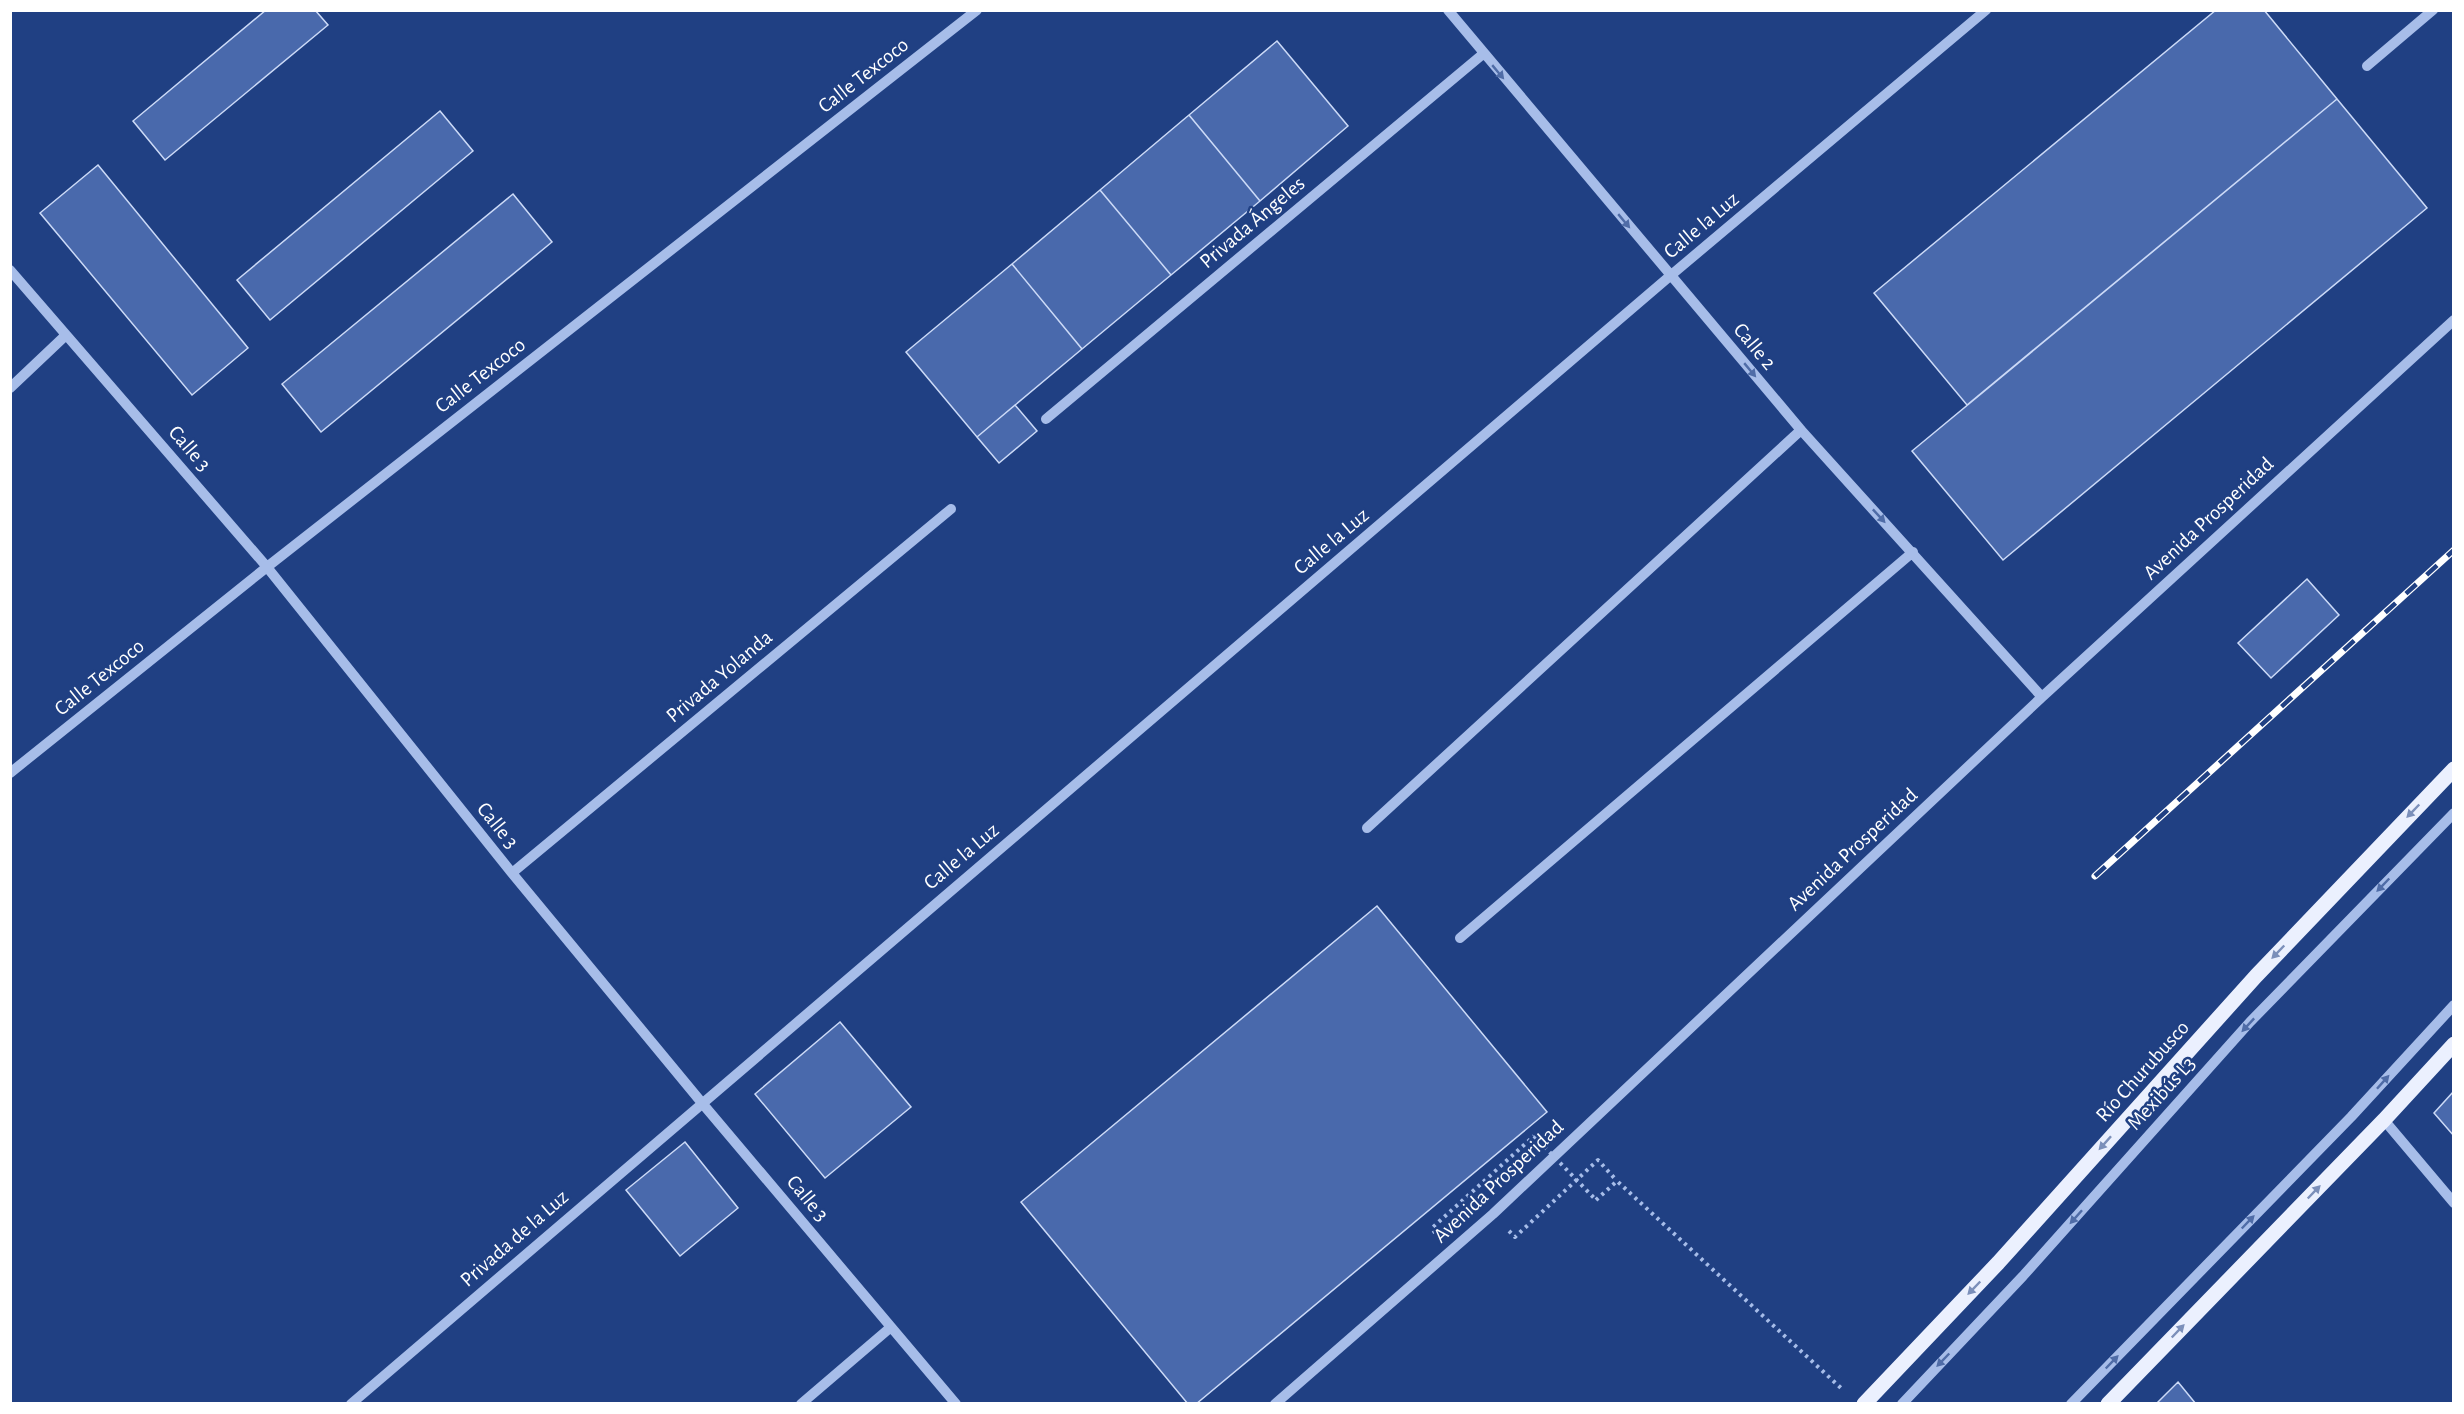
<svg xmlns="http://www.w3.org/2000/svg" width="2464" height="1414" viewBox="0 0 2464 1414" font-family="'Alegreya Sans',sans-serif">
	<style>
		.building { fill: #4969ac; stroke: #ccdaf7; stroke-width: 1.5 }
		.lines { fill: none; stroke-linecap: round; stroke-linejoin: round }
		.path { stroke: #a7bde9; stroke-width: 4; stroke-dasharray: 3 4.5; stroke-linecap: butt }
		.minor { stroke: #a7bde9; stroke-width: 10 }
		.major { stroke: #ebf0fe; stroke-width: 15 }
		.rail-casing { stroke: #fff; stroke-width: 7 }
		.rail { stroke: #204083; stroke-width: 4.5; stroke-dasharray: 14; stroke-linecap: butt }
		.path-bridge { stroke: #a7bde9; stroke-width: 4; stroke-dasharray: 3 4.5; stroke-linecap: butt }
		.oneway { fill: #4f6ca7 }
		.oneway2 { fill: #7b8fba }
		.labels { text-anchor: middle; stroke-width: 5; stroke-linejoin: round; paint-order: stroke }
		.street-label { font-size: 21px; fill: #fff; stroke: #204083 }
	</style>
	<rect width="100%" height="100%" fill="#204083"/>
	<path class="building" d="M266,10H315L328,25L165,160L133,121Z
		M2216,10H2264L2337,99L1967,405L1874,293Z
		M1277,41L1348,126L1260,201L1189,115Z
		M2337,99L2427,208L2003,560L1912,451Z
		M440,111L473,151L270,320L237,280Z
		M1189,115L1260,201L1171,275L1100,190Z
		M98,165L248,348L192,395L40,213Z
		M1100,190L1171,275L1082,349L1012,264Z
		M513,194L552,242L321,432L282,384Z
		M1012,264L1082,349L977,437L906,352Z
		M1015,405L1037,431L999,463L977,437Z
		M2307,579L2339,615L2271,678L2238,643Z
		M1377,906L1547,1112L1196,1404H1188L1021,1202Z
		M840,1022L911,1107L825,1178L755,1094Z
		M2454,1091V1136L2434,1113Z
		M685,1142L738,1208L680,1256L626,1190Z
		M2178,1382L2196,1404H2156Z"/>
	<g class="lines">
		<path class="path" d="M1596,1200L1617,1181L1842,1389
			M1509,1231L1515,1237L1598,1160L1617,1181
			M1435,1233L1432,1228L1534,1136"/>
		<path class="minor" d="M1448,10L1801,430L2042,697
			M2367,66L2433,10
			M10,270L267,567L512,873L702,1103L956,1404
			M10,388L66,335
			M1046,419L1483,54
			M10,773L267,567L977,10
			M1367,828L1801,430
			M512,873L951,509
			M1460,938L1913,552
			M2384,1120L2454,1203
			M351,1404L1670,276L1986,10
			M801,1404L891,1327
			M1275,1404L1493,1214L2042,697L2454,320
			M1902,1404L2023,1276L2250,1022L2454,813
			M2071,1404L2351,1117L2454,1005"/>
		<path class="major" d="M1864,1404L1998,1263L2256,976L2454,769
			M2108,1404L2384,1120L2454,1044"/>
		<g class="rail-casing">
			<path id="rail" d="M2095,876L2454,550"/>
		</g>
		<use href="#rail" class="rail"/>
		<path class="path-bridge" d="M1534,1136L1596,1200"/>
	</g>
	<defs><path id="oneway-solid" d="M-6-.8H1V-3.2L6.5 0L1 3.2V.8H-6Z" transform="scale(1.5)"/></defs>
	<g class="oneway">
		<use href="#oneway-solid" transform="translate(1498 72) rotate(50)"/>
		<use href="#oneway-solid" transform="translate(1624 221) rotate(50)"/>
		<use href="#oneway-solid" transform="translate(1750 370) rotate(50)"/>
		<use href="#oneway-solid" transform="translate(1879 516) rotate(47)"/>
		<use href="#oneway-solid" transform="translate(2383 885) rotate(134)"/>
		<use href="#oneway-solid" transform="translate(2248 1025) rotate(133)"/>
		<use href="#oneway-solid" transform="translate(2383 1082) rotate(-48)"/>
		<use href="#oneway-solid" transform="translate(2076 1217) rotate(132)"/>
		<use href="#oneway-solid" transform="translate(2248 1222) rotate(-46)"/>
		<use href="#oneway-solid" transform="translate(1943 1360) rotate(134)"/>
		<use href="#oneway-solid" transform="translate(2112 1362) rotate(-46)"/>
	</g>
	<g class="oneway2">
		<use href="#oneway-solid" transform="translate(2413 811) rotate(134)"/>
		<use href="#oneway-solid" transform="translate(2278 952) rotate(134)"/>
		<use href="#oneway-solid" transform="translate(2105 1143) rotate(132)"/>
		<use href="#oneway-solid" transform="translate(2314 1192) rotate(-46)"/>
		<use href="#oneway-solid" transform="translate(1974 1288) rotate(134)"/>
		<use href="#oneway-solid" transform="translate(2178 1331) rotate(-46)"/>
	</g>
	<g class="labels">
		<g class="street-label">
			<text transform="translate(863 75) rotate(-38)" y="7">Calle Texcoco</text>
			<text transform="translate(1252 222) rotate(-40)" y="7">Privada Ángeles</text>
			<text transform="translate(1701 225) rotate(-40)" y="7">Calle la Luz</text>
			<text transform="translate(1755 346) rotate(50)" y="7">Calle 2</text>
			<text transform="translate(480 375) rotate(-38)" y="7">Calle Texcoco</text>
			<text transform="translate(190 448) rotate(49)" y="7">Calle 3</text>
			<text transform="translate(2208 518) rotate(-43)" y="7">Avenida Prosperidad</text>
			<text transform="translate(1331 541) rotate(-40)" y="7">Calle la Luz</text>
			<text transform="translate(719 676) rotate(-40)" y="7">Privada Yolanda</text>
			<text transform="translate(99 677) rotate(-39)" y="7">Calle Texcoco</text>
			<text transform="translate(498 825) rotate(51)" y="7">Calle 3</text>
			<text transform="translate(1852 849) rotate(-43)" y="7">Avenida Prosperidad</text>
			<text transform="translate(961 856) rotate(-40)" y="7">Calle la Luz</text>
			<text transform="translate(2142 1071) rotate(-48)" y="7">Río Churubusco</text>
			<text transform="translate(2161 1093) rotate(-48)" y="7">Mexibús L3</text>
			<text transform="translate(1498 1181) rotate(-43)" y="7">Avenida Prosperidad</text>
			<text transform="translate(808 1198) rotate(50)" y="7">Calle 3</text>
			<text transform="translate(514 1238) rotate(-41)" y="7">Privada de la Luz</text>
		</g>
	</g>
	<rect width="2464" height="1414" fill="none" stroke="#ffffff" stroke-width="24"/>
</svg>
